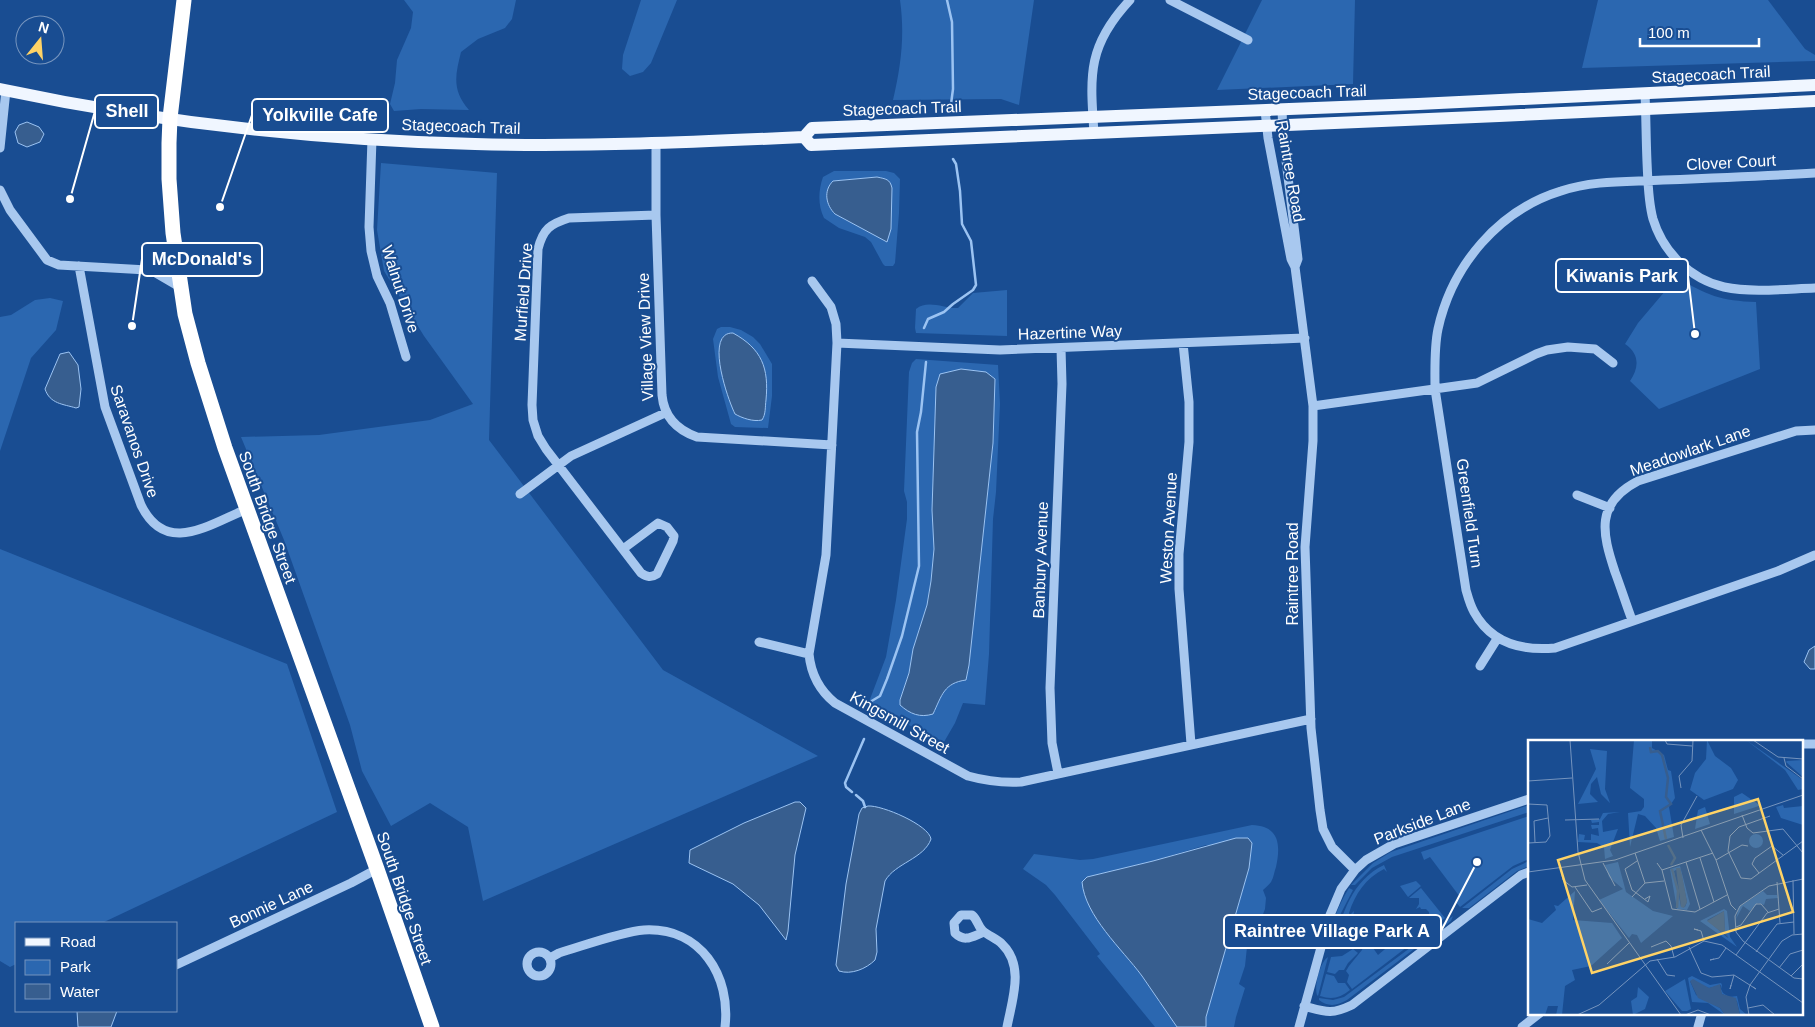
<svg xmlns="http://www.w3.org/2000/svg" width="1815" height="1027" viewBox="0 0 1815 1027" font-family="Helvetica,sans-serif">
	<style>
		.green { fill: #2b67b0; fill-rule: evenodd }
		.water { fill: #375e8f; stroke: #9bc3f2 }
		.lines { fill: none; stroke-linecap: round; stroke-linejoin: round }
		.stream { stroke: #9bc3f2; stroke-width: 2.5 }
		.minor { stroke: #a8c8ef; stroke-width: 9 }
		.major { stroke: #f0f6ff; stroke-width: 12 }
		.highway { stroke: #fff; stroke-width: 15 }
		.labels { text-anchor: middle; stroke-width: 4; stroke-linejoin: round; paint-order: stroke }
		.street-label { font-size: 16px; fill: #fff; stroke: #194d92 }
		.inset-river { fill: none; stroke: #375e8f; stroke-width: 2.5 }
		.inset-road { fill: none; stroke: #7594be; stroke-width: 1 }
		.view { fill: #ffd366; fill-opacity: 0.15; stroke: #ffd366; stroke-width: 2.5 }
		.inset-edge { fill: none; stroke: #fff; stroke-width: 2.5 }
		.leader { fill: none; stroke: #fff; stroke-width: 2 }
		.callout-dot { fill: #fff; stroke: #194d92; stroke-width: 2 }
		.callout { fill: #194d92; stroke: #fff; stroke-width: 2 }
		.callout-label { font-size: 18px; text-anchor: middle; font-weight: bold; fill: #fff }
	</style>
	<rect width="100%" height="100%" fill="#194d92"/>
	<path class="green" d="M404,0H516L512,19L505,28L478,39L461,52C455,76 452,90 469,110L421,109L394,111L390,104L395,83L397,60L411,28L413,12Z
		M641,0H677L651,63L643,72L630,76L622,69L623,55Z
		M900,0H1034L1019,105L1001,99L893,100C901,66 905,35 900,0Z
		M1262,0H1355L1353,84L1217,90Z
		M1598,0H1768L1805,49L1815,55V61L1582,68Z
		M381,163L497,173L489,440L663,670L818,756L483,901L468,827L430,803L391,826L362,771L350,725L284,540L241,437L319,435L430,420L473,404L424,336L384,271L377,230Z
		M834,171H886L894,173L900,179L899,213L895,263L893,266H885L883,264L871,242L865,237L839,228L824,218C818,206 818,191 823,177ZM877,177L892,188L891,229L884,241C868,224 822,221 828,192C829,187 829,185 833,181Z
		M1677,277C1705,295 1722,301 1756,302L1760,369L1659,409L1630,381C1639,368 1640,354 1625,344L1638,323Z
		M1007,290V336L916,333L915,328L916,309C928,299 945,309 958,308L973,293Z
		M50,298L63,301L56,330L31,358L0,451V317L11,315L35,300Z
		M721,327H730L741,330L753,337L760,344L772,364V396L768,428L735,427L731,424L718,377L713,339L717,329Z
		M916,359L998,365L1000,404L996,492L993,519L989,654L985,705L963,703L955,723L944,742L886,714L867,707L886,657L896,600L907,519V502L904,491L909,372L912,363ZM995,379L993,443L969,665L966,680L955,681L945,688L900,700L909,673L913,649L927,605L931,581L934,549L932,510L936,387Z
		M0,549L287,664L337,812L102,923H16V964L10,967L0,961Z
		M1529,805V812L1392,857L1372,868L1355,885H1351L1373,863L1391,852Z
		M1529,816V859L1513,866L1460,907L1455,901L1460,897L1430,857L1424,860L1421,852Z
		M1252,825C1279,826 1281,844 1276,867C1274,872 1274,877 1271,882C1269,885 1266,887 1263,890L1266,898L1265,909L1253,940L1247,947L1245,966L1239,984L1245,988L1236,1017L1234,1027H1206V1017L1249,868L1251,850L1206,845L1153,861L1087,877L1086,900L1100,924L1141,975L1177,1027H1155L1097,956L1100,954L1098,951L1055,895L1046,885L1023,869L1034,854L1080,860L1093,859Z
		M1529,861V866L1517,871L1469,908H1462L1512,869Z
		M1384,865L1387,872L1384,869C1366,878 1355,894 1349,913L1350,915L1354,911L1353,917L1344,916L1339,936L1346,937L1347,939L1340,946L1334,947C1341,915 1352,880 1384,865Z
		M1416,881L1421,886L1408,897L1400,886Z
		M1349,888L1353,890L1341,913L1332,945C1325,933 1342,899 1349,888Z
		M1421,888L1445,918L1352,989L1347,982L1349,975L1346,971L1349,966L1362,950L1368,933L1380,936L1387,932L1389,934L1387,938L1373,948L1378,955L1391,944L1395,943L1397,945L1400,943L1403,944L1414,935L1415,936L1404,944L1405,946L1422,934L1423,928L1429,924V912L1426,909H1421L1420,907L1416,909L1419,904V898H1409Z
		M1453,916L1451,921L1347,1000C1337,1006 1328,1007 1319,1000V998L1333,1000L1344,997Z
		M1353,949L1358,953L1348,963L1344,970H1339L1335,974L1327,972L1331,957L1342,956Z
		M1328,957L1318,996L1317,995C1314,986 1320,962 1328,957Z
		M1326,974L1334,976L1338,983H1345L1350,990C1340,998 1332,1000 1320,996Z"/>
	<path class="water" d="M27,122L39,127L44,134L40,142L27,147L18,143L15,132L19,125Z
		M877,177C886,179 890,179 892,188L891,229L887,242L835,214C826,205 823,191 833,181Z
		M733,333C762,349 769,368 766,400C765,407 766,414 762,420C753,422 742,418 735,414C728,400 704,332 733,333Z
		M69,352L78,365L81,389L79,407L76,408C63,404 50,404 45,389L60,354Z
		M961,369L986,372L995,379L993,443L969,665L966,680C944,683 942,695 933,714C920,718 910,714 900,705V700L909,673L913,649L927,605L931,581L934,549L932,510L936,387L940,374Z
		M1815,646V669H1810L1804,662L1809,650Z
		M795,802H800L806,808L795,855L788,931L786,940L759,905L733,884L689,863L690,850L744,823Z
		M868,806C882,805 929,825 931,839C924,859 895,863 885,881L876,929L877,952L875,960C866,969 851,975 839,971L836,965L846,884L859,814L862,808Z
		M1236,838H1248L1252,843L1249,868L1206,1017V1027H1177C1165,1010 1154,993 1142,976C1122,949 1085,916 1082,882L1087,877L1153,861Z
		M77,1011H117L111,1027H78Z"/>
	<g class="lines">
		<path class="stream" d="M947,0L952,22L953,89L951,104
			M924,328L928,319L944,312L953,304L973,290L976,285L971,241L962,224L960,191L956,164L953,159
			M865,705L880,696L887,679L902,636L919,566L917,432L921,412L926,362
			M852,792L846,787L845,783L864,739
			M856,795L863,801L865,807"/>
		<path class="minor" d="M1170,0L1248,40
			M1645,93C1646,116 1646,139 1647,162C1648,181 1648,201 1653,219C1663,252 1690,279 1724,287C1752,293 1786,289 1815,288
			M1282,109L1283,136L1298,259L1295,267
			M1265,110L1268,138L1291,259L1295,267L1313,406V441L1305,547L1311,728L1320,810L1323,829L1332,847L1355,870
			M1094,133C1090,75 1087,46 1130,0
			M372,139L369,227L371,251L377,276L390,303L406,357
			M656,143V215L662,395C664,417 677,430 697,437L832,445
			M0,148L6,90
			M1815,173C1764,176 1714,178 1663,180C1629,182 1594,180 1561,191C1499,210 1452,265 1438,329C1434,348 1435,369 1435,389L1466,590C1468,597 1470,605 1474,612C1491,643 1522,651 1555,648L1778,571L1815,555
			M0,190L10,210L47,260L59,265L147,270L156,273L180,287
			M79,266L105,407L141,505C166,556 208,525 247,509
			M147,270L174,248
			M812,281L831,307L836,324L837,343L826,555L809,654C811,675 819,690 835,703L968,776C986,781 1002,783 1021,782L1311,719
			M837,343L1000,350L1305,338
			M1183,343L1189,402V442L1179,554V589L1191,744
			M1313,406L1477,383L1536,354L1547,350L1568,347L1595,349L1613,363
			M520,494L571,456L665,413
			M1577,495L1610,508
			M623,549L658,523L667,527L674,536L673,541L657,574C651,578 647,577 641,573L546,449L538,436L533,420L532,405L538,249C543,229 550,224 569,218L656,215
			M1632,620C1626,604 1621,588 1615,572C1602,533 1595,503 1638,481L1796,431L1815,430
			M759,642L809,654
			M1480,666L1497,639
			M1801,744H1815
			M1058,773L1052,743L1050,688L1062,384L1061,348
			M984,932C973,936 965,943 955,933L954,923L961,915H972C978,920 978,927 983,931C989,936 997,939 1002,944C1025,966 1012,1000 1007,1027
			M527 964a12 12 0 1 1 24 0a12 12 0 1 1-24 0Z
			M550,958L559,953C583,946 620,932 644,930C701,927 731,976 725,1027
			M176,965L351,883L377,869
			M1304,1006C1326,1012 1331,1015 1352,1005L1521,875L1529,872
			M1299,1027L1330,915L1341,889L1355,870L1366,860L1394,844L1529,799
			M1522,1027L1540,1013
			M1698,1027L1702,1013"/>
		<path class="major" d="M0,89C155,122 317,140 475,144C585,147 695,142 804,137L812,128L1418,104L1815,85
			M804,137L811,145L1499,116L1815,101"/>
		<path class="highway" d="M184,0L170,118L169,143V179L173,233L185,314L198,363L225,448L377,869L432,1027"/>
	</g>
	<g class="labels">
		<g class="street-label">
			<text transform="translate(1711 74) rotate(-3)" y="6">Stagecoach Trail</text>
			<text transform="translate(1307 92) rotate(-2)" y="6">Stagecoach Trail</text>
			<text transform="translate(902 108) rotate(-2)" y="6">Stagecoach Trail</text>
			<text transform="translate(461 126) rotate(2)" y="6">Stagecoach Trail</text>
			<text transform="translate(1731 162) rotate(-3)" y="6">Clover Court</text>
			<text transform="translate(1291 171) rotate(80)" y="6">Raintree Road</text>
			<text transform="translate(401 289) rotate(72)" y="6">Walnut Drive</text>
			<text transform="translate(523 292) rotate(-86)" y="6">Murfield Drive</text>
			<text transform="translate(1070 332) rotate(-2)" y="6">Hazertine Way</text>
			<text transform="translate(645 337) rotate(-92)" y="6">Village View Drive</text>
			<text transform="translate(135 441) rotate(71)" y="6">Saravanos Drive</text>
			<text transform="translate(1690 450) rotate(-19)" y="6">Meadowlark Lane</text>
			<text transform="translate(1470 513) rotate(82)" y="6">Greenfield Turn</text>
			<text transform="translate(268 517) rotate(70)" y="6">South Bridge Street</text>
			<text transform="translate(1168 528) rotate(-87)" y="6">Weston Avenue</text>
			<text transform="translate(1040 560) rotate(-88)" y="6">Banbury Avenue</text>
			<text transform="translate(1292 574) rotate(-90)" y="6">Raintree Road</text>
			<text transform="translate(900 722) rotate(29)" y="6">Kingsmill Street</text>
			<text transform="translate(1422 821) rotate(-21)" y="6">Parkside Lane</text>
			<text transform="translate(405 898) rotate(71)" y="6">South Bridge Street</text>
			<text transform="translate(271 904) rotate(-25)" y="6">Bonnie Lane</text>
		</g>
	</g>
	<g transform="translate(1528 740)">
		<rect width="275" height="275" fill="#194d92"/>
		<path d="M106,0H124V8L136,15L140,30L143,31L147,58L141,67L146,97L132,101L128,88L117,76L110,74L102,107L100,73L113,71L116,67V59L102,48ZM179,0L187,16L203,28L210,40L205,49L176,60L162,50L167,33L178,19ZM218,0L275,40V49L270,50L257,30ZM62,9L79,11L77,49L82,63L73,54L69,37L63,44L62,54L70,62L50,64L68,29ZM275,20V37L258,22L259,21ZM214,53L230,64L234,65L206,74V57ZM255,65L256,68L275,66V85L253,78L248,67ZM177,67L182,84L167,89L170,70ZM92,72L80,74L74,81L75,92L90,89L82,110L85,116L77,119L76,107L69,103L50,102L51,94L57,95L56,100H63V94L71,96L70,88L64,89L63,85H71V82L64,83L63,80L72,79L75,73ZM221 101a7 7 0 1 1 14 0a7 7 0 1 1-14 0ZM90,122L98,152L125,171L145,176L113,203L109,195L104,194L101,198L71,160L95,149L81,137L77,125ZM152,126L162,164L159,170L149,169L142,129ZM152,128L159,162L157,167H153L146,131ZM47,151L45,180L84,183L94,198L63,226L44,230L47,240L37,246L34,275H28L30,266H20L17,275H0V179L14,183L28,170L26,165L30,166ZM235,151L239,155H249L250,158L238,159L236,165L230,163L222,171L215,166L208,179L211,167ZM196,169L199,171L202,197L209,207L172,181ZM196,171L197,191L200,198L179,180ZM164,236L182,245L193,243L194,245L193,249L195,253L201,257L209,256L212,269L219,275H212L209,261L194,254L193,252V245L181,248L162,241L168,255L192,268L197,275L180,263L164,262L160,238ZM157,239L163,269L159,271H154L137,251ZM110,247L121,257L117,269L105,275L103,261L109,257Z" fill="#2b67b0" fill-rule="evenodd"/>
		<path d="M148,128H152L154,135L159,162L156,168L153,167ZM196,171L197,191L201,198L179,181ZM165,239L181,248L192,244L194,254L208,258L212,275H197L192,268L170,258L162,241Z" fill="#375e8f"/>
		<path class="inset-river" d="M122,7L123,12L130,11L134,15L140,38L138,57L143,64L132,71L138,99M140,105L147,118L143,125M144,129L150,151L149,168"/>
		<path class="inset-road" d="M42,0L50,112L57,140L153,275M137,0L139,4L164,6M225,0L250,17L275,19M256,18L258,26L275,39M0,41L44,38M153,48L151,36L164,21L165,0M0,64L19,65L22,96L18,102L0,103M214,75L219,88L225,93L255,89L275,113M242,76L211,87L202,96L200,111L213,138L223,139L275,101M37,80L71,79M173,90L188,120L203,165L208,170M155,98L153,85L169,56M7,102L6,81L20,78M0,112L1,131M107,113L117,143L136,141M172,118L186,162M188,120L214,105L220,106M109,121L97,129L104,150L107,152L120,162L122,156L117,159M158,122L172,169M75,123L87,146M129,123L134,130L144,169L167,172L199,155M33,130L35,140L44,147L59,145M134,130L185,113M0,132L87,120L275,55M231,133L224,124L227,118L244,106L255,115M275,139L241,146L212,166L207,176L208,192L215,201L266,238L275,239M265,140L266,194M249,142L252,183M47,147L64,172L74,168M104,157L117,143M208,187L213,185L228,164H233L240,172M170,190L166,189L173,191L176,201M123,207L138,201L143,206L146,217M161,207L173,233L184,237L206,235L228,249L225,247M228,212L249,184L266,182M208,215L239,173L251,169M129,219L139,235L147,236M186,219L182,220L191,218L198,208M79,224L101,203M251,228L262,214L275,210M263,236L275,224M203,245L202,249L206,235M220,268L235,265L247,275M49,275L71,265L122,221L147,217L176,201L194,205L275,263M157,275L170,270L183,275M221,275L218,257L222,245L254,201L264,195L275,194"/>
		<path class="view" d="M230,59L265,172L64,233L30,120Z"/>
		<rect width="275" height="275" class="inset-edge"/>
	</g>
	<path class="leader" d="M70 199L95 111M220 207L252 115M132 326L142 259M1695 334L1688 276M1477 862L1441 931"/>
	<g class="callout-dot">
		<circle cx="70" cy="199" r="5"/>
		<circle cx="220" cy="207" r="5"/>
		<circle cx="132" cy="326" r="5"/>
		<circle cx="1695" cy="334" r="5"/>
		<circle cx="1477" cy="862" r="5"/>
	</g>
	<g class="callout">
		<rect x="95" y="95" width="63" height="33" rx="5"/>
		<rect x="252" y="99" width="136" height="33" rx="5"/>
		<rect x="142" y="243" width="120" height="33" rx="5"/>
		<rect x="1556" y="259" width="132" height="33" rx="5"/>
		<rect x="1224" y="915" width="217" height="33" rx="5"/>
	</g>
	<g class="callout-label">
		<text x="127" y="117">Shell</text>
		<text x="320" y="121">Yolkville Cafe</text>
		<text x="202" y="265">McDonald's</text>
		<text x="1622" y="282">Kiwanis Park</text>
		<text x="1332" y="937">Raintree Village Park A</text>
	</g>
	<rect x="15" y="922" width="162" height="90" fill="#194d92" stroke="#7594be"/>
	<rect x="25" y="938" width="25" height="8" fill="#f0f6ff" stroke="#7594be"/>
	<text x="60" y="947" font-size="15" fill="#ffffff">Road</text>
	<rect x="25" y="960" width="25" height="15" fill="#2b67b0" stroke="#7594be"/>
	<text x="60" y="972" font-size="15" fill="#ffffff">Park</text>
	<rect x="25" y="984" width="25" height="15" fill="#375e8f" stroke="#7594be"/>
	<text x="60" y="997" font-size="15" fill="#ffffff">Water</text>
	<g transform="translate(40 40) rotate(17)"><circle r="24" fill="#194d92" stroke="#7594be"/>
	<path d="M0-4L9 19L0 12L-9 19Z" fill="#ffd366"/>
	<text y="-8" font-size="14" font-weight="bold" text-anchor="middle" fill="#ffffff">N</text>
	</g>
	<path d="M1640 38v8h119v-8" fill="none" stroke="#ffffff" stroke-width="2.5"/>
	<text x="1648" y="38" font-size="15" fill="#ffffff" stroke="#194d92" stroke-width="4" paint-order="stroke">100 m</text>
</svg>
